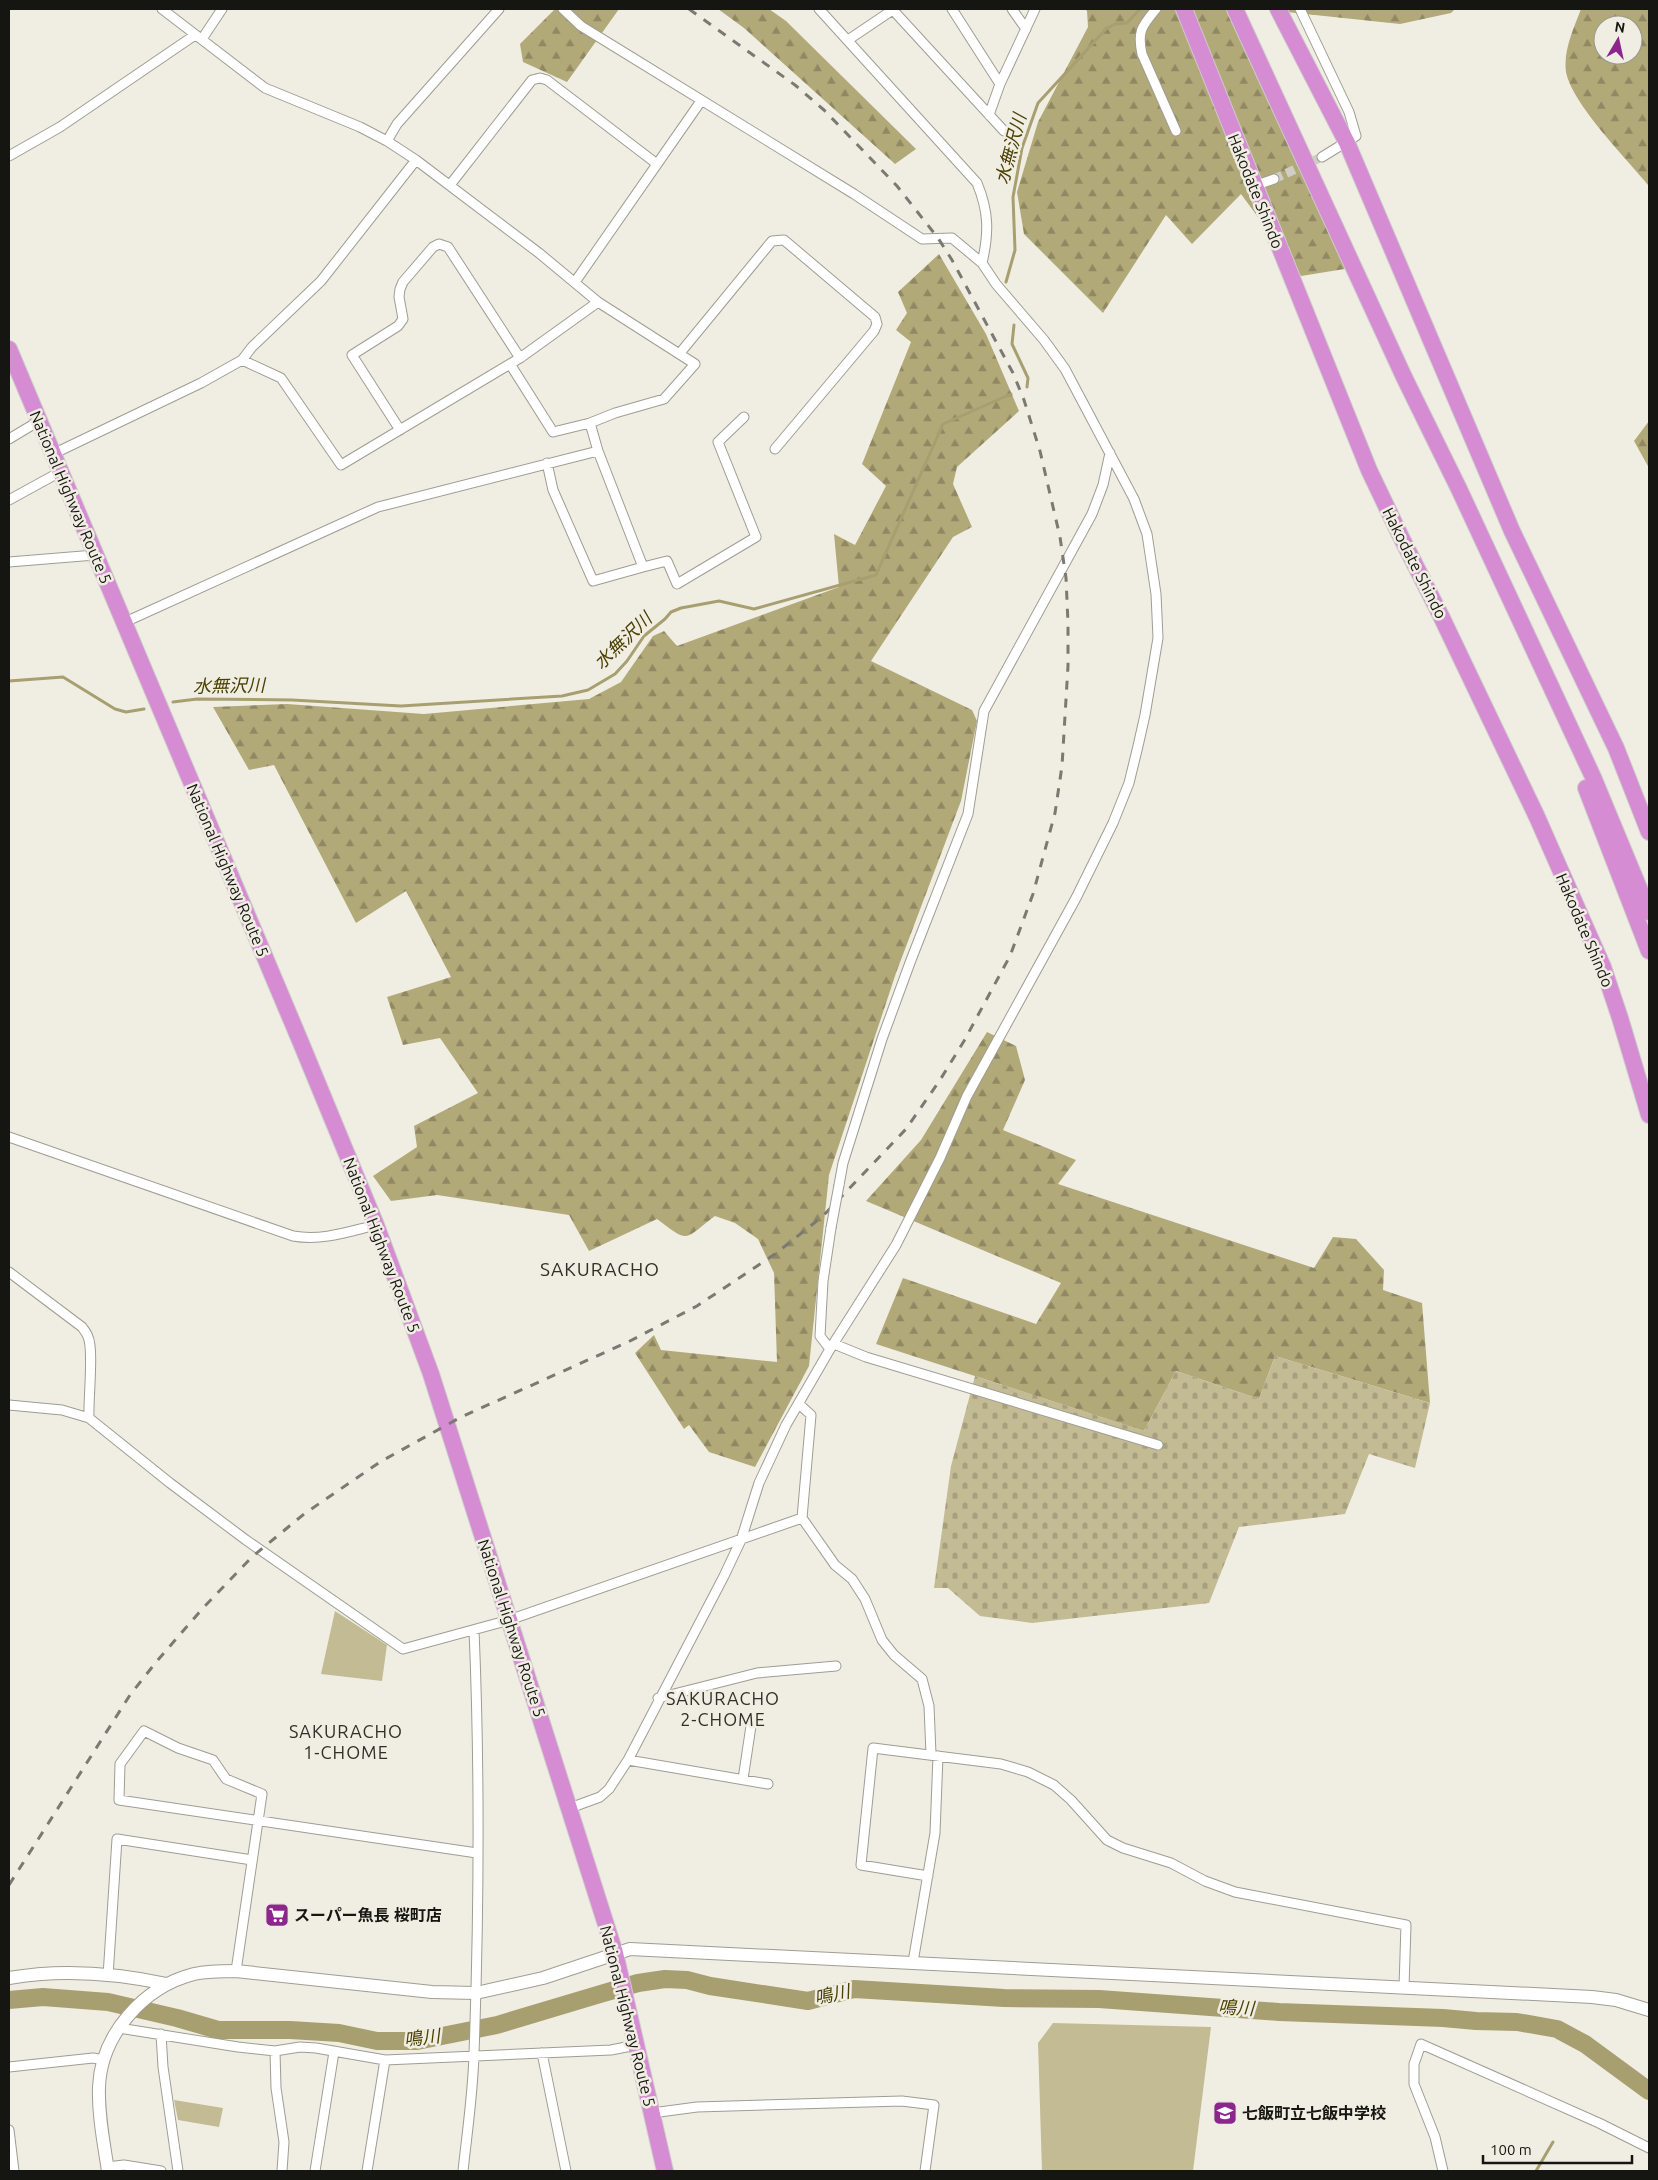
<svg xmlns="http://www.w3.org/2000/svg" width="1658" height="2180" viewBox="0 0 1658 2180" font-family="Ubuntu,'Noto Sans JP',sans-serif">
	<style>
		.green { fill: #c3bb94 }
		.forest { fill: url(#forest-firs); fill-rule: evenodd }
		.cemetery { fill: url(#cemetery-stones) }
		.lines { fill: none; stroke-linecap: round; stroke-linejoin: round }
		.stream { stroke: #a89f70; stroke-width: 3 }
		.river { stroke: #a89f70; stroke-width: 18 }
		.street-tunnel { stroke: #cfcdc4; stroke-width: 9; stroke-dasharray: 9 4.5; stroke-linecap: butt }
		.street-casing { stroke: #9f9d93; stroke-width: 11 }
		.secondary-casing { stroke: #9f9d93; stroke-width: 14 }
		.highway-casing { stroke: #cccccb; stroke-width: 18 }
		.street { stroke: #fff; stroke-width: 9 }
		.secondary { stroke: #fff; stroke-width: 12 }
		.highway { stroke: #d68cd3; stroke-width: 16 }
		.rail { stroke: #7a7972; stroke-width: 3; stroke-dasharray: 9 9; stroke-linecap: butt }
		.street-bridge-casing { stroke: #9f9d93; stroke-width: 11; stroke-linecap: butt }
		.street-bridge { stroke: #fff; stroke-width: 9 }
		.labels { text-anchor: middle; stroke-width: 5; stroke-linejoin: round; paint-order: stroke }
		.street-label { font-size: 16px; fill: #151511; stroke: #f0eee3 }
		.poi-label { font-size: 16px; font-weight: bold; fill: #151511; stroke: #f0eee3; text-anchor: start }
		.water-label { font-size: 18px; font-style: italic; fill: #4b4001; stroke: #f0eee3 }
		.neighbourhood-label { font-size: 18px; letter-spacing: 1px; fill: #312f27; stroke: #f0eee3 }
		.quarter-label { font-size: 19px; letter-spacing: 1px; fill: #312f27; stroke: #f0eee3 }
	</style>
	<defs>
		<pattern id="forest-firs" width="22" height="20" patternUnits="userSpaceOnUse" patternTransform="scale(1.25)"><rect width="22" height="20" fill="#b2a979"/><path d="M5 1l3.5 6h-7zM16 11l3.5 6h-7z" fill="#908862"/></pattern>
		<pattern id="cemetery-stones" width="16" height="16" patternUnits="userSpaceOnUse" patternTransform="scale(1.25)"><rect width="16" height="16" fill="#c3bb94"/><path d="M2 7V4a2 2 0 0 1 4 0v3zM10 15v-3a2 2 0 0 1 4 0v3z" fill="#a7a07f"/></pattern>
	</defs>
	<rect width="100%" height="100%" fill="#f0eee3"/>
	<path class="green" d="M335,1611L387,1645L382,1681L321,1674Z
		M1053,2023L1211,2027L1193,2171H1042L1038,2043Z
		M174,2100L223,2108L219,2127L178,2120Z"/>
	<path class="forest" d="M555,9H619L567,82L523,62L520,44Z
		M718,9H769L786,21L916,149L895,164L744,28Z
		M1085,9H1226L1290,115L1357,267L1301,276L1241,194L1192,244L1166,215L1103,313L1024,234L1017,192L1038,122L1088,27L1087,11Z
		M1278,9H1455L1451,13L1400,24L1277,11Z
		M1581,9H1649V186C1627,159 1572,104 1566,72C1563,50 1574,28 1581,9ZM1603,25H1633V55H1603Z
		M939,254L986,334L1019,411L957,467L953,484L972,527L953,537L871,661L972,710L977,721L961,801L896,973L829,1175L809,1366L755,1467L709,1452L689,1425L684,1429L635,1353L654,1335L661,1350L777,1362L774,1273L758,1239L735,1223L715,1216C683,1240 690,1244 657,1219L589,1251L569,1215L437,1195L391,1201L373,1176L417,1147L414,1126L478,1093L440,1038L403,1045L387,997L451,977L406,891L356,923L274,765L249,770L213,707L287,704L424,714L589,699L621,682L653,636L664,631L677,646L839,587L834,534L855,545L886,486L862,464L911,342L896,330L907,313L898,292Z
		M1649,421V468L1634,441Z
		M987,1032L1016,1046L1025,1080L1003,1130L1076,1160L1058,1184L1314,1268L1333,1237L1356,1239L1384,1270L1383,1290L1422,1303L1430,1403L1275,1356L1259,1399L1176,1371L1144,1431L876,1344L903,1278L1036,1324L1061,1283L866,1201L921,1140Z"/>
	<path class="cemetery" d="M1275,1356L1430,1403L1415,1468L1369,1454L1345,1514L1239,1527L1209,1603L1032,1623L980,1616L948,1588H934L951,1466L975,1376L1144,1431L1176,1371L1259,1399Z"/>
	<g class="lines">
		<path class="stream" d="M1006,282L1015,250L1013,197L1022,148L1038,103L1106,29L1115,24L1127,23L1140,9
			M1014,325L1012,344L1028,378L1027,387
			M9,681L63,677L115,709L126,712L144,709
			M173,702L197,699L292,700L401,706L562,696L588,690L615,674L627,661L644,636L665,619L671,612L681,608L719,601L754,609L876,575L943,424L1011,394
			M1536,2171L1553,2142"/>
		<path class="river" d="M9,2000L43,1997L108,2002L177,2018L218,2030H290L339,2033L377,2041H417L497,2025L597,1995L638,1983L665,1979L687,1980L710,1986L808,2001L854,1989L1004,1998L1099,1999L1279,2012L1443,2018L1476,2021L1517,2022L1557,2029L1585,2044L1649,2091"/>
		<path class="street-tunnel" d="M1274,179L1322,157"/>
		<g class="street-casing">
			<path id="street" d="M162,9L265,88L360,127L387,141L416,160L539,253L598,302L695,364L664,399L615,413L590,423L553,432L510,364
				M563,9L581,26L854,194L922,239L952,238L982,263L996,284L1044,340L1065,369L1134,499L1147,534L1156,594L1158,638L1145,715L1138,746L1129,783L1113,823L1076,898L967,1096L940,1158L896,1245L830,1349L786,1425L759,1483L741,1540L724,1576L628,1760L609,1789L600,1797L570,1808
				M819,9L977,183C989,212 989,233 982,263
				M892,9L1004,131
				M952,9L1000,84
				M1012,9L1026,29
				M1156,9C1142,26 1137,31 1142,54L1176,131
				M1300,9L1349,112L1356,136L1322,157
				M202,39L222,9
				M848,40L894,9
				M989,115L1000,84L1035,9
				M387,141L397,124L499,9
				M9,156L60,127L195,35
				M450,185L532,80L540,78L547,80L657,164
				M1254,186L1274,179
				M575,282L701,101
				M680,353L772,241L784,240L875,317L877,324L874,331L775,449
				M242,360L281,378L341,465L520,358L598,302
				M400,430L352,355L398,326L403,319L399,297L400,289L403,282L433,247L439,244L448,247L520,358
				M9,439L39,421
				M53,454L201,383L242,360L252,347L321,281L416,160
				M547,463L553,490L593,581L643,567L598,451L590,423
				M9,500L60,472
				M9,562L95,555
				M643,567L667,561L677,584L756,537L718,442L744,417
				M123,623L378,507L598,451
				M9,1137L293,1236C322,1241 347,1232 376,1225
				M839,1185L843,1163L882,1039L911,960L968,814L984,711L1092,514L1103,485L1110,453
				M9,1272L82,1327C84,1330 87,1333 88,1337C94,1349 88,1400 89,1418
				M834,1344L866,1357L1158,1445
				M830,1349L820,1336L823,1281L831,1228
				M799,1404L811,1415L802,1518L835,1565L852,1579L865,1599L882,1640L894,1655L922,1679L929,1706L931,1754
				M9,1405L62,1410L89,1418L170,1483L246,1540L403,1649L509,1620L802,1518
				M658,1698L757,1673L836,1666
				M628,1760L768,1784
				M743,1779L751,1726
				M928,1876L861,1865L873,1748L1001,1764L1028,1772L1054,1785L1071,1800L1107,1840L1123,1848L1171,1863L1205,1881L1235,1892L1406,1925L1404,1987
				M913,1962L935,1833L938,1756
				M236,1971L262,1794L226,1779L213,1760L178,1748L144,1731L120,1764L119,1800L477,1853
				M108,1976L117,1839L252,1860
				M119,2028L238,2047L275,2051L300,2047L316,2048L385,2060L611,2050L636,2045
				M161,2034L163,2067L178,2171
				M275,2051L276,2088L284,2142L282,2171
				M542,2053L566,2171
				M9,2067L93,2058L104,2060
				M652,2113L697,2107L902,2101L934,2105L925,2171
				M9,2130L14,2171
				M107,2167L124,2165L161,2171
				M315,2171L334,2052
				M367,2171L385,2060
				M463,2171C467,2133 473,2093 474,2054C479,1913 480,1771 474,1630
				M1443,2171L1435,2137L1414,2084V2064L1421,2044L1599,2123L1649,2148"/>
		</g>
		<g class="secondary-casing">
			<path id="secondary" d="M9,1978C60,1969 115,1973 167,1984
				M108,2171C104,2144 98,2115 99,2087C101,2035 143,1987 194,1974C208,1971 221,1971 236,1971L432,1992L476,1993L543,1978L630,1949L1592,1997L1616,2000L1649,2010"/>
		</g>
		<g class="highway-casing">
			<path id="highway" d="M1184,9L1369,470L1400,535L1441,616L1537,817L1603,967L1620,1018L1649,1115
				M1235,9L1404,377L1459,489L1593,777L1649,912
				M1278,9L1347,143L1512,531L1616,748L1649,832
				M9,349L301,1043L376,1225L431,1374L615,1953L665,2171
				M1586,788L1649,951"/>
		</g>
		<use href="#street" class="street"/>
		<use href="#secondary" class="secondary"/>
		<use href="#highway" class="highway"/>
		<path class="rail" d="M9,1885L130,1695L157,1661L203,1608L252,1557L304,1514L380,1462L461,1417L628,1342L697,1306L775,1254L823,1216L906,1129L940,1080L964,1041L1010,956L1033,894L1055,813L1062,766L1068,666V623L1066,578L1060,537L1040,451L1024,400L1013,373L952,260L938,238L897,186L824,110L795,85L689,9"/>
		<g class="street-bridge-casing">
			<path id="street-bridge" d="M831,1228L839,1185"/>
		</g>
		<use href="#street-bridge" class="street-bridge"/>
	</g>
	<defs>
		<g id="supermarket-square" transform="scale(1.25)"><rect x="-9" y="-9" width="18" height="18" rx="4" fill="#8c268c" stroke="#f0eee3"/><path d="M-6-5.5h2.5l.6 2H6L4.5 2H-2.5L-4.4-4H-6ZM-1.5 3.2a1.3 1.3 0 1 0 .1 0ZM3 3.2a1.3 1.3 0 1 0 .1 0Z" fill="#fff"/></g>
		<g id="school-square" transform="scale(1.25)"><rect x="-9" y="-9" width="18" height="18" rx="4" fill="#8c268c" stroke="#f0eee3"/><path d="M0-5L7-2L0 1L-7-2ZM-4 1L0 2.5L4 1V4Q0 6-4 4Z" fill="#fff"/></g>
	</defs>
	<g fill-rule="evenodd">
		<use href="#supermarket-square" x="277" y="1915"/>
		<use href="#school-square" x="1225" y="2113"/>
	</g>
	<g class="labels">
		<g class="street-label">
			<text transform="translate(1256 191) rotate(68)" y="6">Hakodate Shindo</text>
			<text transform="translate(71 497) rotate(67)" y="6">National Highway Route 5</text>
			<text transform="translate(1415 563) rotate(63)" y="6">Hakodate Shindo</text>
			<text transform="translate(228 870) rotate(67)" y="6">National Highway Route 5</text>
			<text transform="translate(1585 930) rotate(67)" y="6">Hakodate Shindo</text>
			<text transform="translate(382 1245) rotate(69)" y="6">National Highway Route 5</text>
			<text transform="translate(512 1628) rotate(72)" y="6">National Highway Route 5</text>
			<text transform="translate(628 2016) rotate(76)" y="6">National Highway Route 5</text>
		</g>
		<g class="poi-label">
			<text x="294" y="1921">スーパー魚長 桜町店</text>
			<text x="1242" y="2119">七飯町立七飯中学校</text>
		</g>
		<g class="water-label">
			<text transform="translate(1011 149) rotate(-75)" y="6">水無沢川</text>
			<text transform="translate(623 641) rotate(-44)" y="6">水無沢川</text>
			<text transform="translate(229 686) rotate(-1)" y="6">水無沢川</text>
			<text transform="translate(832 1995) rotate(-12)" y="6">鳴川</text>
			<text transform="translate(1236 2008) rotate(3)" y="6">鳴川</text>
			<text transform="translate(422 2038) rotate(-7)" y="6">鳴川</text>
		</g>
		<g class="neighbourhood-label">
			<text x="723" y="1705">SAKURACHO<tspan x="723" dy="21">2-CHOME</tspan></text>
			<text x="346" y="1738">SAKURACHO<tspan x="346" dy="21">1-CHOME</tspan></text>
		</g>
		<g class="quarter-label">
			<text x="600" y="1276">SAKURACHO</text>
		</g>
	</g>
	<rect width="1658" height="2180" fill="none" stroke="#151511" stroke-width="20"/>
	<g transform="translate(1618 40) rotate(9)"><circle r="24" fill="#f0eee3" stroke="#98978f"/>
	<path d="M0-4L9 19L0 12L-9 19Z" fill="#8c268c"/>
	<text y="-8" font-size="14" font-weight="bold" text-anchor="middle" fill="#151511">N</text>
	</g>
	<path d="M1483 2155v8h149v-8" fill="none" stroke="#151511" stroke-width="2.5"/>
	<text x="1490" y="2155" font-size="15" fill="#151511" stroke="#f0eee3" stroke-width="4" paint-order="stroke">100 m</text>
</svg>
